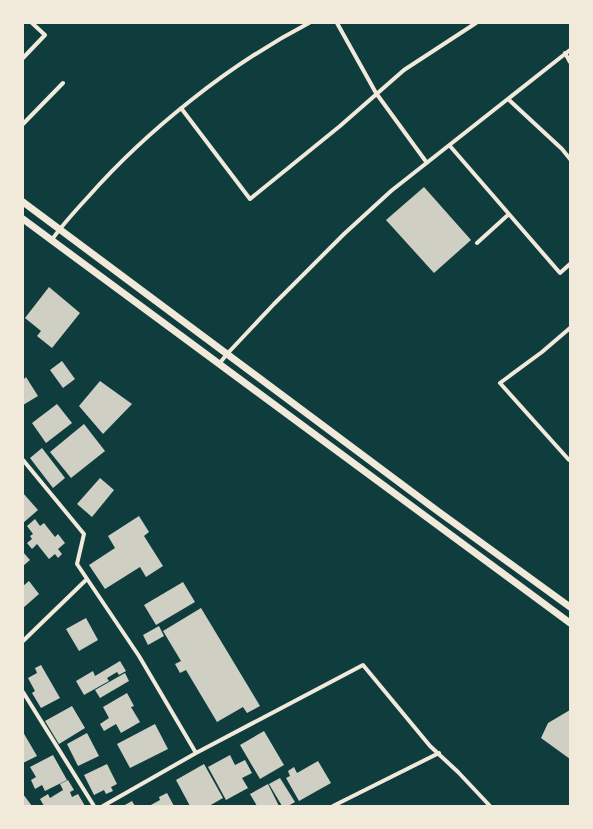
<svg xmlns="http://www.w3.org/2000/svg" width="593" height="829" viewBox="0 0 593 829" font-family="Jost,sans-serif">
	<style>
		.building { fill: #cfcfc3 }
		.lines { fill: none; stroke-linecap: round; stroke-linejoin: round }
		.minor { stroke: #f1e9da; stroke-width: 4 }
		.tertiary { stroke: #f1e9da; stroke-width: 7 }
	</style>
	<rect width="100%" height="100%" fill="#0f3d3e"/>
	<path class="building" d="M424,187L471,240L434,273L386,220Z
		M49,287L80,313L52,348L37,336L41,331L25,318Z
		M62,361L75,379L63,388L50,370Z
		M26,377L38,396L23,405V380Z
		M100,381L132,404L103,434L79,406Z
		M57,404L72,423L46,443L32,423Z
		M84,424L105,451L71,478L50,452Z
		M42,448L65,478L53,488L30,458Z
		M100,478L114,490L92,517L77,504Z
		M23,493L38,510L23,523Z
		M139,516L149,532L144,536L163,566L146,577L140,567L105,589L89,565L115,548L108,536Z
		M35,519L40,526L44,523L55,537L58,534L65,543L58,549L62,554L58,558L55,554L49,559L37,544L32,549L27,543L32,539L30,536L33,534L27,526Z
		M23,552L30,560L23,566Z
		M29,581L39,594L23,608V586Z
		M183,582L195,602L156,625L144,605Z
		M201,608L260,706L247,713L243,707L217,722L186,670L180,673L175,664L181,661L163,631Z
		M86,618L98,640L79,651L66,629Z
		M159,626L164,636L148,645L143,635Z
		M120,661L126,671L119,675L117,672L107,678L109,681L84,695L76,681L93,671L95,676Z
		M41,665L60,698L41,708L32,693L35,691L28,678L37,673L35,668Z
		M125,673L129,681L100,698L95,690Z
		M127,693L134,706L131,707L140,722L121,733L116,724L104,731L100,724L109,718L103,707Z
		M72,706L85,728L59,744L45,721Z
		M570,710V759L541,738L548,723Z
		M155,724L168,749L130,768L117,744Z
		M264,731L284,765L260,779L240,745Z
		M23,732L37,756L23,763Z
		M87,733L99,756L78,766L67,744Z
		M53,755L67,780L45,791L42,785L35,789L31,780L36,777L30,767Z
		M230,755L235,765L245,760L252,773L242,778L248,788L226,800L208,767Z
		M318,761L331,783L299,801L286,778L290,776L288,771L294,767L297,773Z
		M107,764L117,784L111,787L113,791L106,794L104,790L94,795L84,775Z
		M204,764L223,798L209,806H190L176,780Z
		M280,778L295,802L288,806H282L269,784Z
		M68,780L74,790L70,792L72,797L78,794L85,806H44L40,799L48,794L50,798L63,790L60,784Z
		M268,784L279,806H257L250,794Z
		M167,793L174,806H149L160,800L159,797Z
		M23,794L32,806H23Z
		M132,801L135,806H123Z"/>
	<g class="lines">
		<path class="minor" d="M337,23L376,93L427,163
			M565,53L570,62
			M23,58L45,35L32,23
			M508,99L562,149L570,159
			M181,108L250,199L340,126L404,70L476,23
			M23,124L63,83
			M450,146L560,273L570,264
			M51,241C62,225 75,211 88,197C147,130 230,64 309,23
			M477,243L509,214
			M219,364L227,354L274,304L344,234L391,191L570,50
			M23,460L84,534L77,564L139,656L196,753
			M569,460L500,383L542,352L570,328
			M23,641L87,579
			M23,692L94,806
			M103,806L196,753L363,665L430,746L458,772L490,806
			M333,806L439,753"/>
		<path class="tertiary" d="M23,202L439,512L570,607
			M23,219L570,623"/>
	</g>
	<rect width="593" height="829" fill="none" stroke="#f1e9da" stroke-width="48"/>
</svg>
